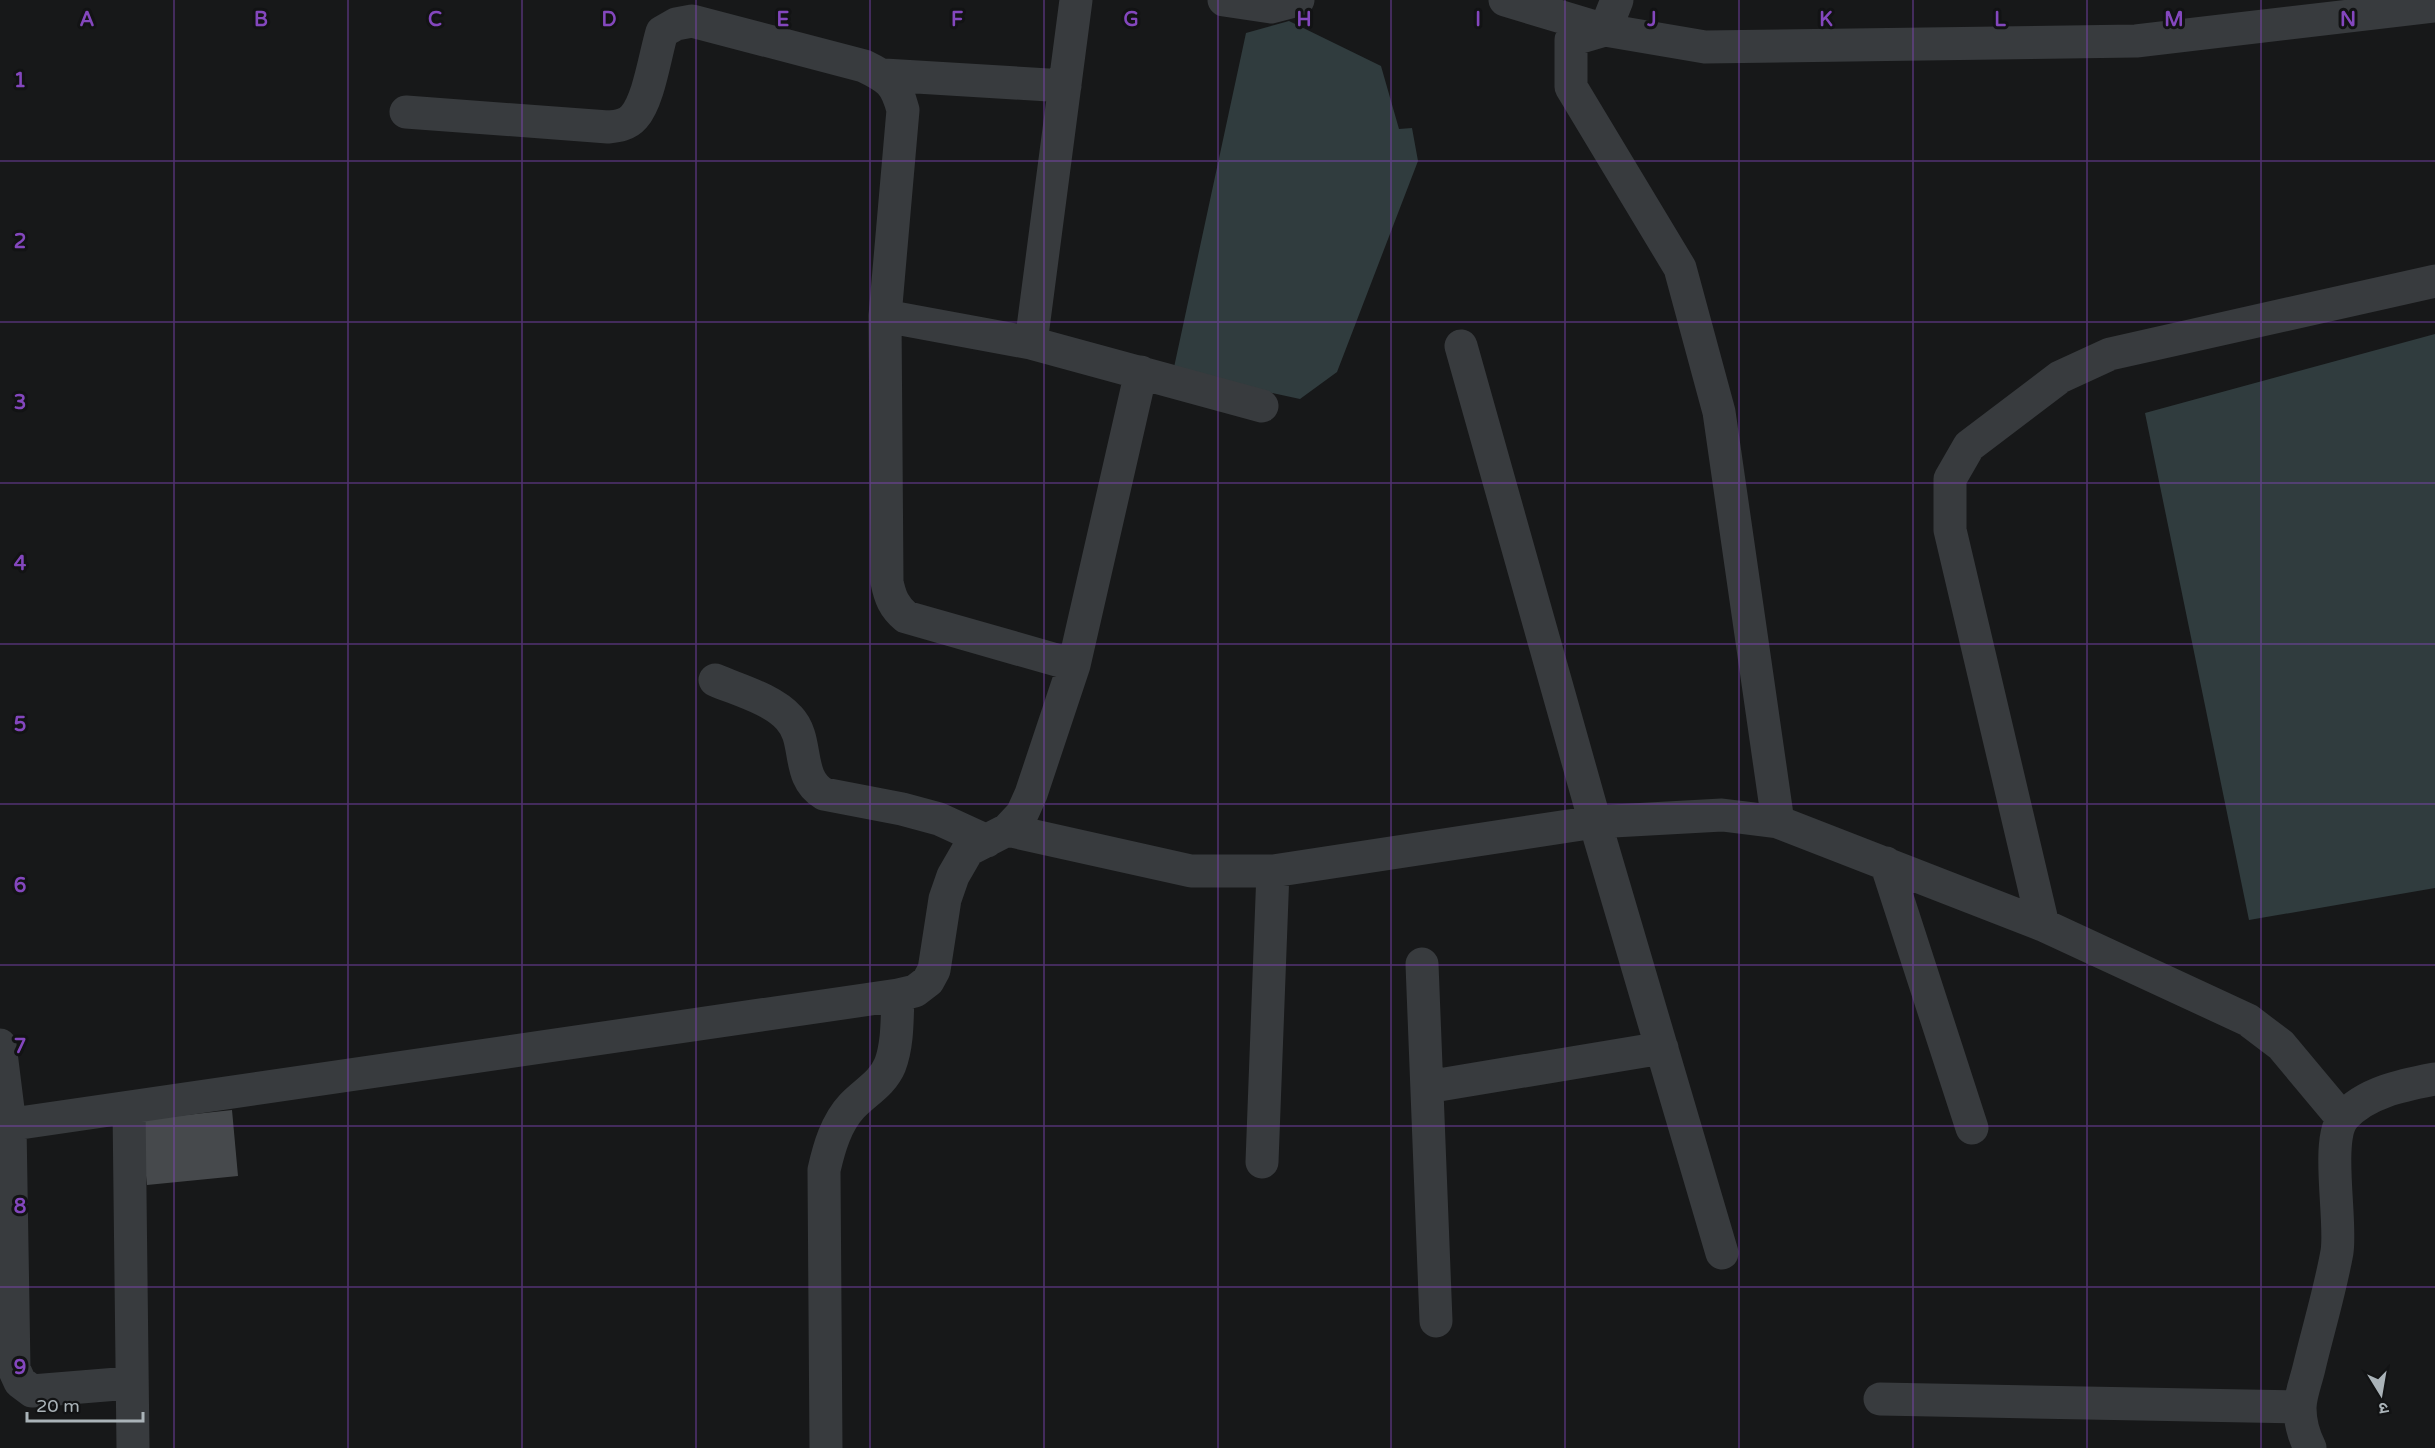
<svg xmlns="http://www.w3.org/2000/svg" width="2435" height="1448" viewBox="0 0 2435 1448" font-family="'Varela Round','Noto Sans Devanagari',sans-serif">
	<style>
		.water { fill: #303c3e }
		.building { fill: #46494c }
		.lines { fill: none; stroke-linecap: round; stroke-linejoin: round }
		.minor { stroke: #383b3e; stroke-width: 33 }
		.grid { fill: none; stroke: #8447be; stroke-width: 1.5; stroke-opacity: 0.55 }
		.grid-label { font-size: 20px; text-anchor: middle; font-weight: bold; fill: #8447be; stroke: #121314; stroke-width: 6; stroke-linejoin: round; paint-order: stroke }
	</style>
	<rect width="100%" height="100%" fill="#171819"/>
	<path class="water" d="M1289,21L1381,66L1399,129L1412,128L1418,161L1337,372L1300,399L1173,372L1246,33Z
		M2435,334V888L2249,920L2145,413Z"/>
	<path class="building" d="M232,1110L238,1176L147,1185L140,1120Z"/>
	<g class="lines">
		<path class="minor" d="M1224,0L1271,7L1298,0
			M1505,0L1605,30L1705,47L2136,41L2435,6
			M1605,30L1571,40V87L1680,268L1719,412L1778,822
			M1605,30L1617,0
			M884,75L1065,86
			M406,112L608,127C618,126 627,125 634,117C649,100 655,55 662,32L676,24L692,21L864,66C889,78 896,83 903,110L885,316L887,582C890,597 894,607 906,617L1074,665
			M885,316L1031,343L1262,406
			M1031,343L1076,0
			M1461,346L1595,822L1722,1253
			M715,680C738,690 772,699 789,718C810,740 795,777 824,794L902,809L939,819L987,841
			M1007,830L1191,871H1273L1595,822L1722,815L1778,822L2043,925L2248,1020L2281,1045L2342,1118
			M1886,863L1972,1128
			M2043,925L1950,530V479L1969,446L2060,377L2110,354L2435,281
			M1422,964L1436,1321
			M0,1045L10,1125L14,1369L20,1382L32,1391L130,1383
			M1427,1087L1662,1048
			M129,1108L133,1448
			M0,1126L898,995L915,991L928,981L934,970L945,899L953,876L968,850L1007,830L1022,814L1031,794L1074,665L1141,372
			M1262,1162L1273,871
			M1880,1399L2300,1407
			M826,1448L824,1170C829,1148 836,1123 852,1106C865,1092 882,1084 890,1065C898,1044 897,1018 898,995
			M2310,1448C2304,1436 2300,1422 2300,1408C2300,1396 2306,1381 2309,1368C2318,1330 2330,1291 2337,1252C2342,1220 2325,1139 2344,1117C2366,1092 2404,1085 2435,1079"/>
	</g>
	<path class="grid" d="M174,0V1448M348,0V1448M522,0V1448M696,0V1448M870,0V1448M1044,0V1448M1218,0V1448M1391,0V1448M1565,0V1448M1739,0V1448M1913,0V1448M2087,0V1448M2261,0V1448M0,161H2435M0,322H2435M0,483H2435M0,644H2435M0,804H2435M0,965H2435M0,1126H2435M0,1287H2435"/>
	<g class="grid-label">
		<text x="87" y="26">A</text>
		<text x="261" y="26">B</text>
		<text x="435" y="26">C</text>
		<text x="609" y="26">D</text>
		<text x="783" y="26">E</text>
		<text x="957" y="26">F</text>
		<text x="1131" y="26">G</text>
		<text x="1304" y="26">H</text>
		<text x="1478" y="26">I</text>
		<text x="1652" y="26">J</text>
		<text x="1826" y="26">K</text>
		<text x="2000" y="26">L</text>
		<text x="2174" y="26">M</text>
		<text x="2348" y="26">N</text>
		<text x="20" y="87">1</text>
		<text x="20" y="248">2</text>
		<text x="20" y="409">3</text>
		<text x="20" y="570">4</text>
		<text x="20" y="731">5</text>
		<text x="20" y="892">6</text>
		<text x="20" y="1053">7</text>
		<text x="20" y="1213">8</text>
		<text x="20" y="1374">9</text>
	</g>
	<g transform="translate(2381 1394) rotate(169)" stroke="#121314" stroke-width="4.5" paint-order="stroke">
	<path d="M0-4.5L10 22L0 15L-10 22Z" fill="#aab3b8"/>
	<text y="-9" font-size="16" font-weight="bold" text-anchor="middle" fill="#aab3b8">उ</text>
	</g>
	<path d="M27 1412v9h116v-9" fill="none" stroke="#aab3b8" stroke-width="3"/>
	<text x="36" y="1412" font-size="18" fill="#aab3b8" stroke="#121314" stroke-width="4.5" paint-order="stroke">20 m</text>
</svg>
